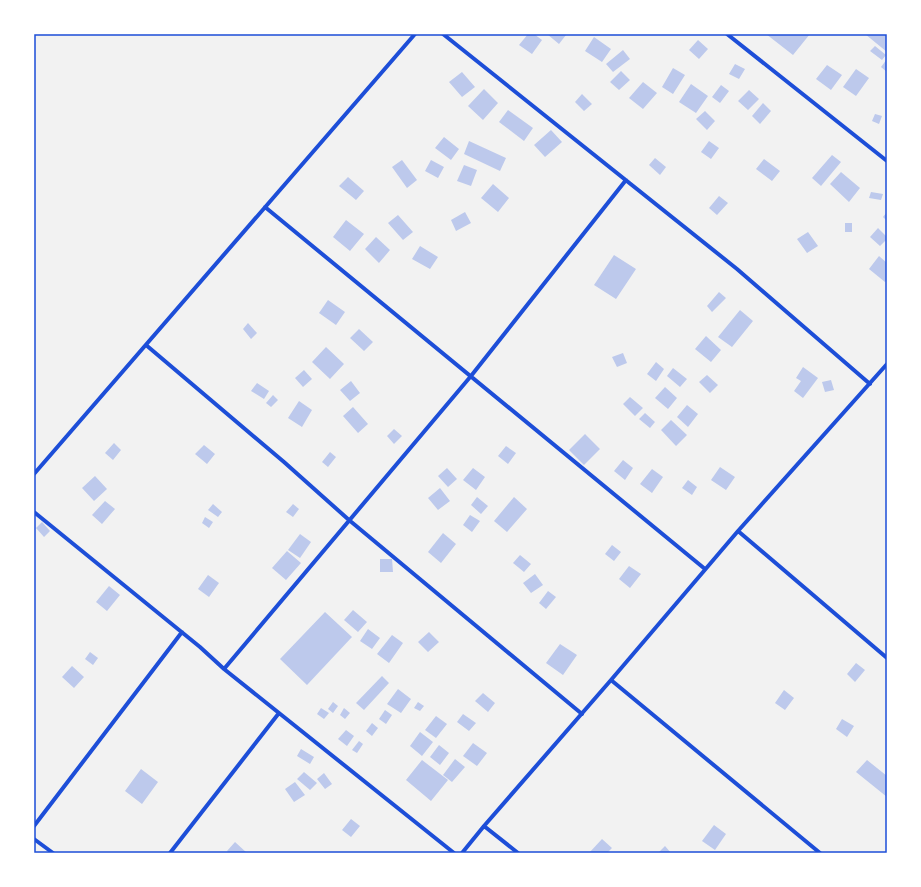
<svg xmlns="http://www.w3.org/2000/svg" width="921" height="887" viewBox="0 0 921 887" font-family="'Source Serif 4',serif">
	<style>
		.building { fill: #bdc9ec }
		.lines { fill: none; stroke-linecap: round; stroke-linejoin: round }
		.minor { stroke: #1d4ed8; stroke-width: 4 }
		.neatline { fill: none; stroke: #1d4ed8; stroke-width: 1.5 }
	</style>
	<rect width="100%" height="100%" fill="#f2f2f2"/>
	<path class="building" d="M528,34H534L542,40L532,54L519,45Z
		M547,34H564L566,35L559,44Z
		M766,34H810L793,55Z
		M865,34H887V52Z
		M594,37L611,49L602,62L585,51Z
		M698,40L708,49L699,59L689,50Z
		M875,46L886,55L882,60L870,51Z
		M623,50L630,59L613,72L606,64Z
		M887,59V72L881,67Z
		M735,64L745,69L739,79L729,74Z
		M827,65L842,75L831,90L816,79Z
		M673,68L685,75L673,94L662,87Z
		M856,69L869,78L856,96L843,87Z
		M621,71L630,80L619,90L610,82Z
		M462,72L475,87L462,97L449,82Z
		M643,82L657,93L643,109L629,98Z
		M691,84L708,96L696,113L679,102Z
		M721,85L729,91L720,103L712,97Z
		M484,89L498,103L483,120L468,106Z
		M749,90L759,99L748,110L738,101Z
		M582,94L592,104L584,111L575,102Z
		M763,103L771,111L760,124L752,116Z
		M508,110L533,128L524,141L499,122Z
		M705,111L715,121L707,130L696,119Z
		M875,114L882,116L879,124L872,121Z
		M551,130L562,142L545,157L534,145Z
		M444,137L459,149L451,160L435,148Z
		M469,141L506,158L500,171L464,154Z
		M709,141L719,148L711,159L701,152Z
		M832,155L841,162L821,186L812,178Z
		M655,158L666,167L660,175L649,165Z
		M764,159L780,171L772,181L756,169Z
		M402,160L417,180L407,188L392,167Z
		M431,160L444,167L438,178L425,171Z
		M464,165L477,170L471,186L457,181Z
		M841,172L860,188L849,202L830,184Z
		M348,177L364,191L356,200L339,186Z
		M493,184L509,198L498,212L481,198Z
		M871,192L883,194L881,200L869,198Z
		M719,196L728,203L717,215L709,208Z
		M465,212L471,223L456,231L451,220Z
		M887,212V221L883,217Z
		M398,215L413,232L403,240L388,223Z
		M346,220L364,234L350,251L333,237Z
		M845,223H852V232H845Z
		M878,228L887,237V239L880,246L870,237Z
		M808,232L818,246L807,253L797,239Z
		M376,237L390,250L379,263L365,249Z
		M420,246L438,257L430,269L412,259Z
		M614,255L636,269L616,299L594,285Z
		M879,256L887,263V280L885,282L869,269Z
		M719,292L726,298L712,312L707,306Z
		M328,300L345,312L336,325L319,313Z
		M740,310L753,321L732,347L718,337Z
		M248,323L257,333L251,339L243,329Z
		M359,329L373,342L364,351L350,338Z
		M706,336L721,350L711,362L695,349Z
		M326,347L344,364L330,379L312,362Z
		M623,353L627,363L617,367L612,357Z
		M656,362L664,369L656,381L647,374Z
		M803,367L818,378L803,398L794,391L801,381L796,378Z
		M673,368L687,379L680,387L667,376Z
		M304,370L312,379L303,387L295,378Z
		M707,375L718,385L710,393L699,382Z
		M831,380L834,390L825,392L822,382Z
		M351,381L360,393L350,401L340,390Z
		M257,383L269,391L264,399L251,391Z
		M665,387L677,398L668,409L655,398Z
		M273,395L278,400L271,407L266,403Z
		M630,397L643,408L635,416L623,404Z
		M299,401L312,410L302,427L288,418Z
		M687,405L698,414L688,427L677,417Z
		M353,407L368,424L358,433L343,416Z
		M645,413L655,422L650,428L639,419Z
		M671,420L687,435L676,446L661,430Z
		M394,429L402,436L394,444L387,436Z
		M585,434L600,449L584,465L569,450Z
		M114,443L121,450L113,460L105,453Z
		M204,445L215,454L207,464L195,454Z
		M506,446L516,453L508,464L498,456Z
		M330,452L336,457L328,467L322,462Z
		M623,460L633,468L625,480L614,471Z
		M720,467L735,477L726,490L711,480Z
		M447,468L457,479L448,487L438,476Z
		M473,468L485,477L476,490L463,480Z
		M652,469L663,477L652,493L640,484Z
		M95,476L107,489L94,501L82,488Z
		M688,480L697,487L692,495L682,488Z
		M440,488L450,501L438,510L428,498Z
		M477,497L488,506L481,514L471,505Z
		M514,497L527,509L507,532L494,521Z
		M105,501L115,509L102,524L92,515Z
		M213,504L222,512L218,517L208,510Z
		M293,504L299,509L293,517L286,512Z
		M470,515L480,521L472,532L463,525Z
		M205,517L213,522L209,528L202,523Z
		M42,522L50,531L44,537L36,528Z
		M443,533L456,544L441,563L428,552Z
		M300,534L311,542L300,558L288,550Z
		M612,545L621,552L614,561L605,554Z
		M287,551L301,563L286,580L272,568Z
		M520,555L531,564L524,572L513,563Z
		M380,559H392L393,572H380Z
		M629,566L641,574L630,588L619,579Z
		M535,574L543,585L531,593L523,583Z
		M208,575L219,583L209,597L198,589Z
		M109,586L120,595L107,611L96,602Z
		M548,591L556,597L546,609L539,603Z
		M353,610L367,622L358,632L344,620Z
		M325,612L352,637L307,685L280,659Z
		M368,629L380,638L372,649L360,641Z
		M429,632L439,642L428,652L418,642Z
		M392,635L403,643L389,663L377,654Z
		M560,644L577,655L563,675L546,663Z
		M90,652L98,658L93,665L85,659Z
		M856,663L865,670L855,682L847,674Z
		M72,666L84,677L74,688L62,677Z
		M382,676L389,683L364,710L356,703Z
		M398,689L411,699L401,713L387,704Z
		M784,690L794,698L785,710L775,703Z
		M483,693L495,703L488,712L475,701Z
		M333,702L338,706L333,713L328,709Z
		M418,702L424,706L420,711L414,708Z
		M321,708L329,713L324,719L317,714Z
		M344,708L350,713L345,719L340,715Z
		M385,710L392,715L386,724L379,719Z
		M463,714L476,723L469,731L457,722Z
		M436,716L447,724L436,738L425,730Z
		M842,719L854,726L847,737L836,729Z
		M372,723L378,728L372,736L366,731Z
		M346,730L354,736L347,746L338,739Z
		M420,732L433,742L422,756L410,746Z
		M359,741L363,744L357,753L352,750Z
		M473,743L487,753L477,766L463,756Z
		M439,745L449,753L440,765L430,757Z
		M301,749L314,757L310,764L297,756Z
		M455,759L465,767L452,782L443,775Z
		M422,760L448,780L431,801L406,780Z
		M867,760L887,776V797L856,772Z
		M141,769L158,782L142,804L125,791Z
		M304,772L317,783L310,790L297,779Z
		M324,773L332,784L325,789L317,779Z
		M295,782L305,795L294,802L285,789Z
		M351,819L360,826L351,837L342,830Z
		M714,825L726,834L715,850L702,841Z
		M602,839L612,848L607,853H589Z
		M235,842L247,853H229L227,851Z
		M665,846L671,853H658Z"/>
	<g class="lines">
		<path class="minor" d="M443,34L737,269L870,384
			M727,34L887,161
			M265,207L705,569
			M146,345L284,462L349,520L582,714
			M34,474L415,34
			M34,512L200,647L224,669L454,853
			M738,531L887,658
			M224,669L471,376L626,180
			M611,680L820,853
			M34,826L182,632
			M484,826L518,853
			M34,839L53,853
			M170,853L279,713
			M462,853L484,826L611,680L738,531L887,364"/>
	</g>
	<rect width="921" height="887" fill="none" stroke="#ffffff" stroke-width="70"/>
	<rect x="35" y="35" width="851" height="817" class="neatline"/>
</svg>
